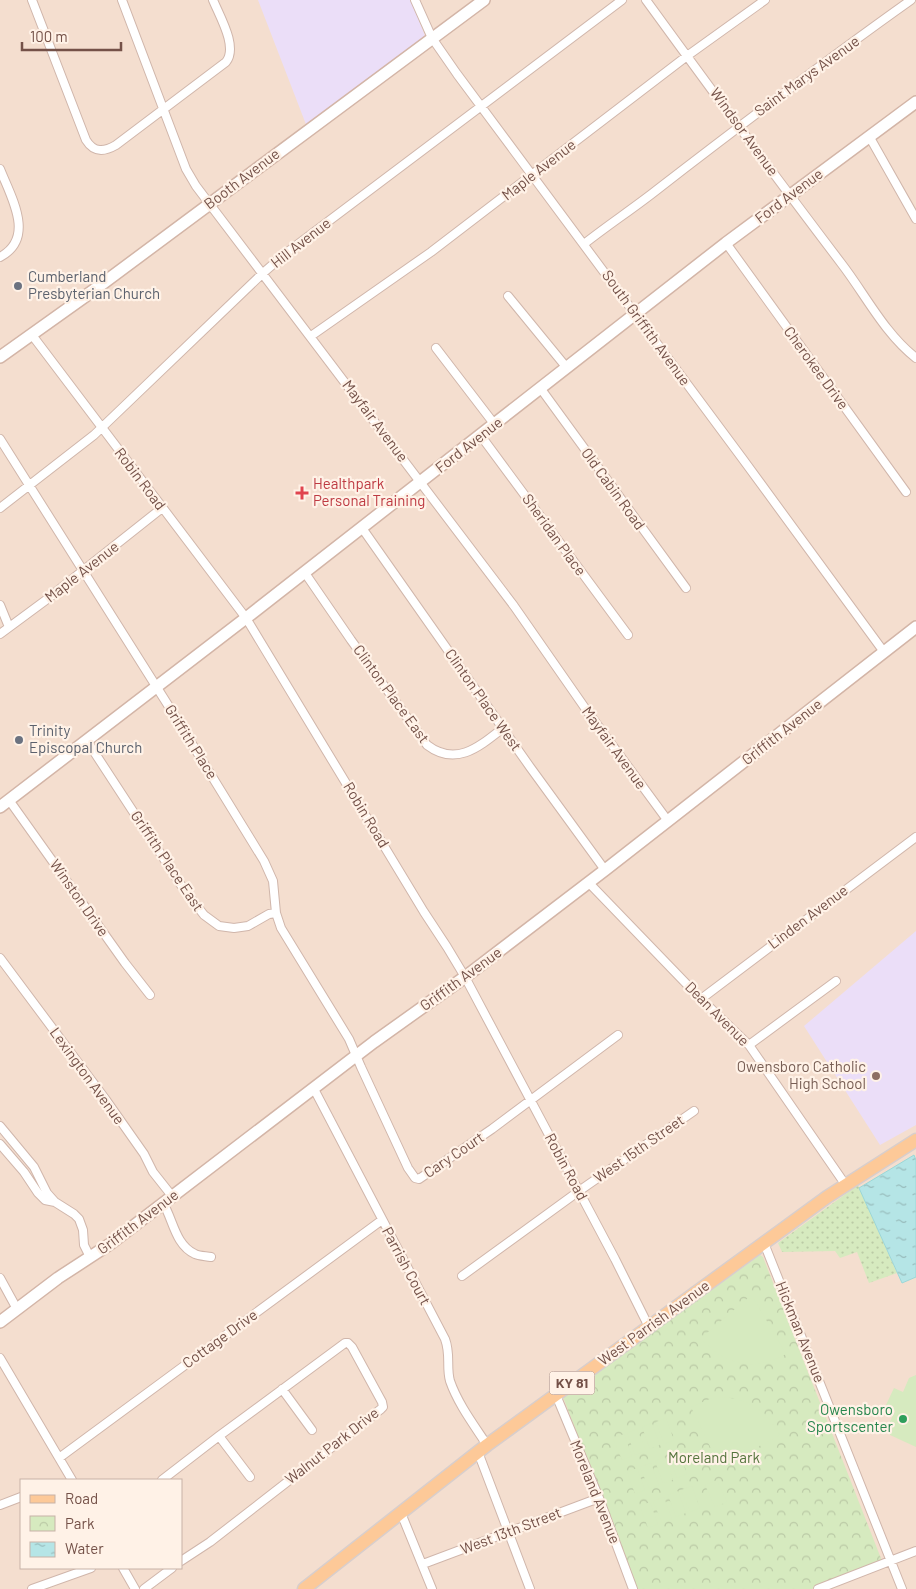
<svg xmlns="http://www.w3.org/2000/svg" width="916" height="1589" viewBox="0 0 916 1589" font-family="Barlow,sans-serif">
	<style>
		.residential { fill: #f4decf; fill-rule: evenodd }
		.education { fill: #ebdef8 }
		.grass { fill: url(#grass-dots) }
		.park { fill: url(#park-crowns) }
		.pitch { fill: #d6eabf }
		.water { fill: url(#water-ripples); stroke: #9bd7d8 }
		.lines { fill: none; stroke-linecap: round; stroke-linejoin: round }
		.street-casing { stroke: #d0b6ab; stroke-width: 10 }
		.secondary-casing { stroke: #d3b5a7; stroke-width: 14 }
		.primary-casing { stroke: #d8cecc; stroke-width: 15 }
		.street { stroke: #fff; stroke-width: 8 }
		.secondary { stroke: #fff; stroke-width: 11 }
		.primary { stroke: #fdc998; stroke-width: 12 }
		.worship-dot { fill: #6b7280; stroke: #fff2e7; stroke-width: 2 }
		.health-dot { fill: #e0444e; stroke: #fff2e7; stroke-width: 2 }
		.education-dot { fill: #8d6e63; stroke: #fff2e7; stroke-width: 2 }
		.leisure-dot { fill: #2e9e5b; stroke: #fff2e7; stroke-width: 2 }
		.labels { text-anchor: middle; stroke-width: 4.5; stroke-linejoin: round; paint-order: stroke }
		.shield { fill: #fff2e7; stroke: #9e8178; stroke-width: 1 }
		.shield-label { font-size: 14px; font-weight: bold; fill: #745148 }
		.street-label { font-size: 15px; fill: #745148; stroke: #fff2e7 }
		.worship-label { font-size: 15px; fill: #5b616d; stroke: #fff2e7; text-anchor: start }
		.health-label { font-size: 15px; fill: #be3a42; stroke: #fff2e7; text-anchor: start }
		.education-label { font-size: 15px; fill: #785e54; stroke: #fff2e7; text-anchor: end }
		.leisure-label { font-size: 15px; fill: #27864d; stroke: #fff2e7; text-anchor: end }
		.park-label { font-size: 15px; fill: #55743d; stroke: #fff2e7 }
	</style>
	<defs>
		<pattern id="grass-dots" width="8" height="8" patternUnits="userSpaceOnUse" patternTransform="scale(1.25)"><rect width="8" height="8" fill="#d6eabf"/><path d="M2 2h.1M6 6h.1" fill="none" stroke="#bbcaa6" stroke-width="1.8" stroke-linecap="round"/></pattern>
		<pattern id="park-crowns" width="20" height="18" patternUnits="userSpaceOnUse" patternTransform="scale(1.25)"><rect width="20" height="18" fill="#d6eabf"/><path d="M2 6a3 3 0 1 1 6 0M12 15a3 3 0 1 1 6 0" fill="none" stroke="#bbcaa6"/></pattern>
		<pattern id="water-ripples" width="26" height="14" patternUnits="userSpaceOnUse" patternTransform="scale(1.25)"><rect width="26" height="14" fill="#b5e5e6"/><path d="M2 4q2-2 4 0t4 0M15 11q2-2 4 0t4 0" fill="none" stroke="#98bcbc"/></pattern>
	</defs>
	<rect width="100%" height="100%" fill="#fceee1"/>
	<path class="residential" d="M0,0H916V1589H0ZM21,1480H181V1568H21Z"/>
	<path class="education" d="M258,0H411L425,36L307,127Z
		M916,931V1125L880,1145L804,1026Z"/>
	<path class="grass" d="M858,1185L897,1273L869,1283L857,1252L840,1258L835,1251L782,1252L778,1243Z"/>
	<path class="park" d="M760,1255L763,1257L882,1561L812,1589H637L563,1397Z"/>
	<path class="pitch" d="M748,1298L754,1299L786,1354C754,1372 725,1366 701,1338Z
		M916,1375V1447L890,1435L887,1428L895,1411L885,1407L894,1388L903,1392L909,1378Z
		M724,1397C752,1401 765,1410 780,1435L724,1465L718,1463L691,1407L712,1398Z
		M666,1418L674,1440L664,1444L656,1422Z
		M652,1423L660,1445L650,1449L642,1427Z
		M637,1429L646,1451L635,1455L627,1433Z
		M624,1434L632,1456L622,1460L613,1438Z
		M679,1452L687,1474L677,1478L669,1456Z
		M665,1457L673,1480L663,1483L655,1461Z
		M651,1463L659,1485L649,1489L640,1467Z
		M637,1468L645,1490L635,1494L627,1472Z
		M717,1480L727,1502L715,1507L705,1485Z
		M692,1486L700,1508L690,1512L681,1490Z
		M678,1491L686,1513L676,1517L668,1495Z
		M664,1497L672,1519L662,1523L653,1501Z
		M650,1502L658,1524L648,1528L640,1506Z"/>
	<path class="water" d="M914,1155L916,1160V1277L902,1283L859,1188Z"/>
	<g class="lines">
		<g class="street-casing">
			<path id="street" d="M32,0L86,140C94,153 104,152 116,145L226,62C238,47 220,17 213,0
				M122,0L186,169L196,186L514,606L585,708L668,821
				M415,0L432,38L457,74L742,458L884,652
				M646,0C710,88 775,176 841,263C865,294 884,333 916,358
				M869,136L916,219
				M0,169C11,197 36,238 0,257
				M726,243L906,492
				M584,244C608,225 634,208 658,189C741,125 825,61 911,0
				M508,296L567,368
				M32,335L246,618L424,912L447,947L465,977L615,1259L649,1327
				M311,336L431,252L687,56L765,0
				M436,348L495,425
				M541,389L686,588
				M481,436L628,635
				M0,439L173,713L264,861L273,881L276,913L281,928L349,1039L361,1067L408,1168L415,1178L419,1179L492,1129L618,1035
				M0,508L94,435L263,273L285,254L622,0
				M362,528L530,767L605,870
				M305,573L351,640L427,745C456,767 479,747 503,728
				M0,605L9,627
				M0,634L46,600L162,508
				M87,741L183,888L204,915L219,926L234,928L248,926L269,914L276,913
				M9,800L125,963L150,995
				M589,883L701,999L749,1045L845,1184
				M0,958L106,1100L144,1154L153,1172L172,1196
				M701,999L916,837
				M749,1045L836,981
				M314,1089L445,1339C451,1355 446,1367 450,1381C458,1404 474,1425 487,1445
				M0,1126L34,1167L47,1193L55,1202L74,1214L79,1219L83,1230L84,1245L90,1257
				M0,1144L24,1172L38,1193L45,1200L55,1202
				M163,1203C173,1219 175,1245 195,1254C199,1256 206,1256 211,1257
				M764,1243L902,1589
				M462,1276L579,1191L694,1111
				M0,1278L17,1309
				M0,1358L72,1480
				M282,1389L312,1430
				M556,1395L599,1498L633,1589
				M219,1436L250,1477
				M478,1452L530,1589
				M59,1458L382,1220
				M162,1480L219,1436L345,1343H348L352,1347L382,1402L383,1407L381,1409L210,1542L181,1561
				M0,1505L21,1497
				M401,1513L432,1589
				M423,1564L599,1498
				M123,1568L135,1589
				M32,1589L91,1568
				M144,1589L172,1568
				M818,1589L916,1551"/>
		</g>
		<g class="secondary-casing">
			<path id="secondary" d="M0,357L94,290L484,0
				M0,807L246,618L726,243L916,102
				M0,1322L58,1278L110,1244L374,1042L465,977L605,870L916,627"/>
		</g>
		<g class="primary-casing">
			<path id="primary" d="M304,1589L487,1445L827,1197L916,1140"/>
		</g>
		<use href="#street" class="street"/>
		<use href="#secondary" class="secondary"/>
		<use href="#primary" class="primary"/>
	</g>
	<g class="worship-dot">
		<circle cx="18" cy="286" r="5"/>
		<circle cx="19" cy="740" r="5"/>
	</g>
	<path class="health-dot" d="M299.5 485.5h5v5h5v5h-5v5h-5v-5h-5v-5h5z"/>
	<circle class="education-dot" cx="876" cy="1076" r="5"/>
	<circle class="leisure-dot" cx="903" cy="1419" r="5"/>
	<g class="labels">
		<rect class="shield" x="549.5" y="1371.5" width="45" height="23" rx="4"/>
		<g class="shield-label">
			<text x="572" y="1388">KY 81</text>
		</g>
		<g class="street-label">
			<text transform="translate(807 76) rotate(-36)" y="5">Saint Marys Avenue</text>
			<text transform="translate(744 132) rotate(54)" y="5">Windsor Avenue</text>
			<text transform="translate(539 170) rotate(-38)" y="5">Maple Avenue</text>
			<text transform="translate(242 179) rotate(-37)" y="5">Booth Avenue</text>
			<text transform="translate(789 196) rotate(-37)" y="5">Ford Avenue</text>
			<text transform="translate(301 243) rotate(-38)" y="5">Hill Avenue</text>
			<text transform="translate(646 328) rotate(54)" y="5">South Griffith Avenue</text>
			<text transform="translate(816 368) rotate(54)" y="5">Cherokee Drive</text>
			<text transform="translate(375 421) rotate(53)" y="5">Mayfair Avenue</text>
			<text transform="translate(469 445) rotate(-38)" y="5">Ford Avenue</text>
			<text transform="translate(140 479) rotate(53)" y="5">Robin Road</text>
			<text transform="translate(613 489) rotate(54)" y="5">Old Cabin Road</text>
			<text transform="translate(554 535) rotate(54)" y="5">Sheridan Place</text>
			<text transform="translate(82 572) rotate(-38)" y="5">Maple Avenue</text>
			<text transform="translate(391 694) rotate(54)" y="5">Clinton Place East</text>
			<text transform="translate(483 700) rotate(55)" y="5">Clinton Place West</text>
			<text transform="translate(782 732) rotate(-38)" y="5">Griffith Avenue</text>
			<text transform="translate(191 742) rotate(58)" y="5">Griffith Place</text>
			<text transform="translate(614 748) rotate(54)" y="5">Mayfair Avenue</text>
			<text transform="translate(366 815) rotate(59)" y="5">Robin Road</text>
			<text transform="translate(167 861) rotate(56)" y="5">Griffith Place East</text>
			<text transform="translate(79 898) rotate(55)" y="5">Winston Drive</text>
			<text transform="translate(808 917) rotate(-37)" y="5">Linden Avenue</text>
			<text transform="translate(461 979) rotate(-36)" y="5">Griffith Avenue</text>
			<text transform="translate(717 1014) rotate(45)" y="5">Dean Avenue</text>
			<text transform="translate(87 1076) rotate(54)" y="5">Lexington Avenue</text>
			<text transform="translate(639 1149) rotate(-35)" y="5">West 15th Street</text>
			<text transform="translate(454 1155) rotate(-34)" y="5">Cary Court</text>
			<text transform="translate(566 1167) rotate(62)" y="5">Robin Road</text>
			<text transform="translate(138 1222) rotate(-37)" y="5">Griffith Avenue</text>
			<text transform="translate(406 1266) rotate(62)" y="5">Parrish Court</text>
			<text transform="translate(654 1323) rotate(-36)" y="5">West Parrish Avenue</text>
			<text transform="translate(800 1332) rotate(68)" y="5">Hickman Avenue</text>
			<text transform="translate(220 1339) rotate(-36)" y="5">Cottage Drive</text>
			<text transform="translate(332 1446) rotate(-38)" y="5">Walnut Park Drive</text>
			<text transform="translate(595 1492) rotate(68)" y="5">Moreland Avenue</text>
			<text transform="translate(511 1531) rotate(-21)" y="5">West 13th Street</text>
		</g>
		<g class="worship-label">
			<text x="28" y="282">Cumberland<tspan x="28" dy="17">Presbyterian Church</tspan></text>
			<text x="29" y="736">Trinity<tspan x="29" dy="17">Episcopal Church</tspan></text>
		</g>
		<g class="health-label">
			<text x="313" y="489">Healthpark<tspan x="313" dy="17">Personal Training</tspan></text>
		</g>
		<g class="education-label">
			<text x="866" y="1072">Owensboro Catholic<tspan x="866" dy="17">High School</tspan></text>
		</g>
		<g class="leisure-label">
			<text x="893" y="1415">Owensboro<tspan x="893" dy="17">Sportscenter</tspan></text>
		</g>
		<g class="park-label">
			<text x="714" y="1463">Moreland Park</text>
		</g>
	</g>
	<rect x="20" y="1479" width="162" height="90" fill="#fff2e7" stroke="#c7b2a7"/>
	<rect x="30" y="1495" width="25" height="8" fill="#fdc998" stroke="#c7b2a7"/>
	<text x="65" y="1504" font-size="15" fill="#745148">Road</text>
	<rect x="30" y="1516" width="25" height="15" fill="url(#park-crowns)" stroke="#c7b2a7"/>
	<text x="65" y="1529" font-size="15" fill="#745148">Park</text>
	<rect x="30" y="1542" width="25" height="15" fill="url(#water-ripples)" stroke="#c7b2a7"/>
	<text x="65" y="1554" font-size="15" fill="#745148">Water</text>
	<path d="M22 42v8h99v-8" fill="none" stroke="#745148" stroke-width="2.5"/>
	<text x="30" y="42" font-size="15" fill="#745148" stroke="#fff2e7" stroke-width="4" paint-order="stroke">100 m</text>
</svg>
